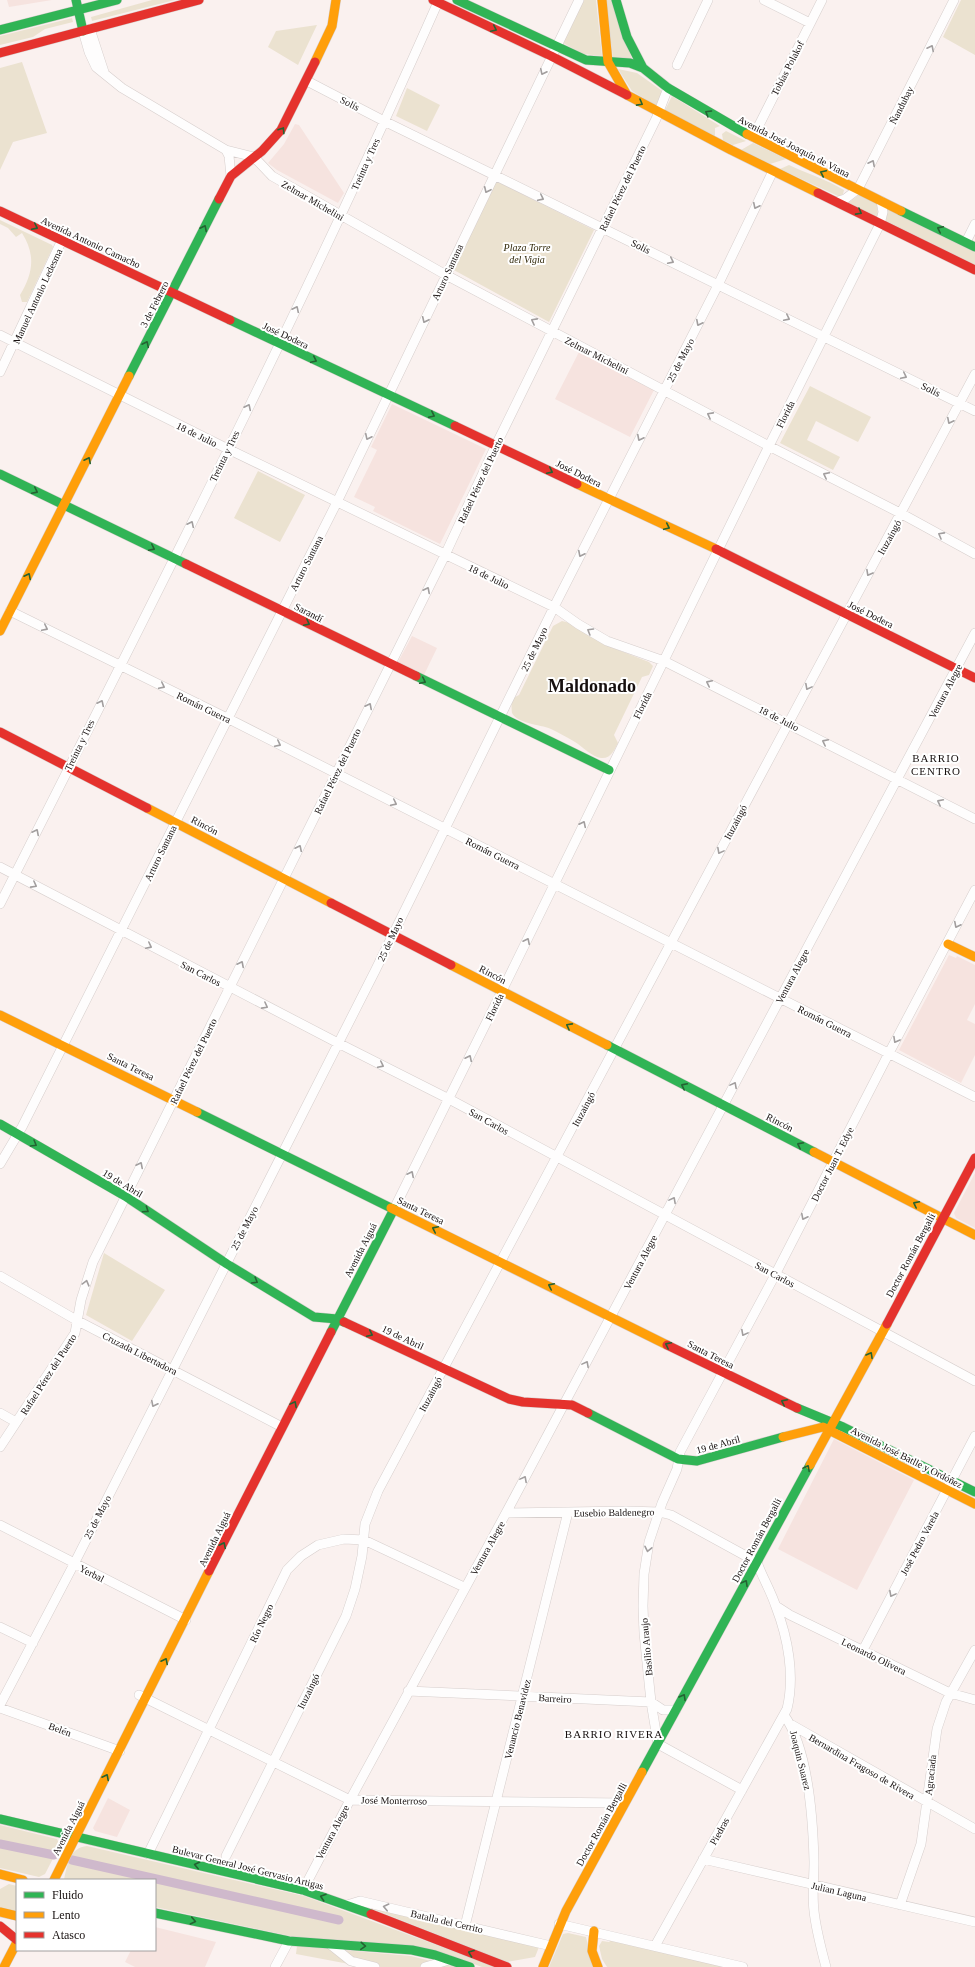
<svg xmlns="http://www.w3.org/2000/svg" width="975" height="1967" viewBox="0 0 975 1967" font-family="Georgia,serif">
	<style>
		.built { fill: #f6e3df }
		.green { fill: #ebe2d0 }
		.lines { fill: none; stroke-linecap: round; stroke-linejoin: round }
		.canal { stroke: #cfb9cc; stroke-width: 9 }
		.street-casing { stroke: #d6cecc; stroke-width: 10 }
		.fast-casing { stroke: #d6cecc; stroke-width: 10 }
		.slow-casing { stroke: #d6cecc; stroke-width: 10 }
		.jam-casing { stroke: #d6cecc; stroke-width: 10 }
		.street { stroke: #fefdfd; stroke-width: 9 }
		.fast { stroke: #30b455; stroke-width: 9 }
		.slow { stroke: #ff9f0a; stroke-width: 9 }
		.jam { stroke: #e5322d; stroke-width: 9 }
		.oneway { stroke: #246232 }
		.oneway2 { stroke: #a29e9e }
		.labels { text-anchor: middle; stroke-width: 4; stroke-linejoin: round; paint-order: stroke }
		.street-label { font-size: 10px; fill: #17100f; stroke: #fff }
		.park-label { font-size: 10px; font-style: italic; fill: #312809; stroke: #fff }
		.neighbourhood-label { font-size: 11px; letter-spacing: 1px; fill: #17100f; stroke: #fff }
		.town-label { font-size: 18px; font-weight: bold; fill: #17100f; stroke: #fff }
	</style>
	<rect width="100%" height="100%" fill="#faf1ef"/>
	<path class="built" d="M7,0H52L9,7Z
		M295,124L299,125L344,193L338,203L277,170L268,163L284,144Z
		M579,352L654,390L630,437L555,399Z
		M392,404L486,449L440,544L373,511L375,507L354,497L377,450L371,447Z
		M412,636L437,648L424,675L398,662Z
		M949,955L956,958L957,956L975,965V1004L967,1020L975,1024V1055L961,1083L899,1050Z
		M975,1173V1228L956,1218L954,1213Z
		M834,1439L914,1480L857,1590L778,1549Z
		M108,1798L130,1810L117,1837L95,1831L93,1828Z
		M155,1927L216,1942L205,1967H135L125,1962L131,1950H155Z"/>
	<path class="green" d="M152,0H175L92,21L91,17Z
		M584,0H596L602,56L583,54L563,43Z
		M605,0H612L632,59L613,57Z
		M961,0H975V55L943,37Z
		M72,18L73,22L45,29L33,37L0,45V36Z
		M317,25L298,65L268,47L276,31Z
		M22,62L47,133L13,142L0,170V68Z
		M618,69L637,73L661,90L662,93L656,106L632,91Z
		M407,88L440,105L427,131L396,116Z
		M672,96L720,126L715,128V136L664,112Z
		M726,131L746,141L733,145L723,140L722,134Z
		M753,143L786,159L770,164L741,150Z
		M789,165C808,174 826,179 844,190L843,194L840,197L780,169Z
		M496,181L594,230L549,322L452,269Z
		M859,195L877,204L878,217L848,203Z
		M887,209L975,251V265L886,221Z
		M0,220L52,245L53,247L27,302H22L20,295C33,274 36,255 22,233L16,237L8,228L0,224Z
		M810,386L871,417L858,442L816,421L807,440L840,457L833,470L780,443Z
		M258,471L305,495L280,542L234,518Z
		M562,621L570,623L603,644L649,662L653,666L649,675L642,677L614,735L618,743C614,750 611,759 601,758C592,757 583,747 575,742C567,737 559,733 551,729C539,724 518,724 512,713C511,705 511,698 519,695L553,626Z
		M104,1253L165,1290L132,1341L86,1315Z
		M0,1825L57,1839L60,1845L45,1874L39,1877L0,1868Z
		M87,1846L304,1896L496,1967H482L458,1958L295,1937L155,1907V1880H64C67,1865 70,1847 87,1846Z
		M9,1884L17,1886V1912L0,1908V1889Z
		M368,1907L539,1947L535,1957L507,1962Z
		M568,1933L586,1937L593,1967H549L563,1934Z
		M611,1940L727,1967H607L602,1959L599,1946L602,1941L609,1942Z
		M297,1946L411,1956L455,1967H365L296,1954Z"/>
	<g class="lines">
		<path class="canal" d="M0,1844L54,1855
			M72,1860L339,1920"/>
		<g class="street-casing">
			<path id="street" d="M764,0L810,23
				M90,29L104,72
				M83,31L89,52L96,67L122,88L226,150L254,157L272,176L446,275L769,446L902,514L975,554
				M677,65L708,0
				M307,81L384,121L975,411
				M753,137L822,0
				M226,150L229,156L231,176
				M838,201L845,199L858,189L954,0
				M966,242L975,224
				M0,335L228,449L554,607L578,624L607,641L664,661L975,819
				M0,372L62,240
				M10,611L227,718L975,1097
				M0,867L338,1043L449,1099L975,1381
				M0,904C151,606 303,308 438,2
				M0,1164L22,1127L337,502L579,0
				M394,1209L502,991L769,446L880,224L883,212L881,201
				M0,1276L78,1321L282,1427
				M0,1413L16,1422
				M0,1447L75,1333L81,1300L93,1262L445,555L496,445L656,119L668,88
				M506,1513L627,1511L659,1512L671,1515L757,1562C762,1577 771,1591 776,1607C788,1638 795,1676 787,1709L655,1946
				M0,1525L186,1620
				M776,1606L790,1615L950,1693L975,1700
				M0,1627L33,1643
				M863,1650L975,1436
				M408,1691L651,1702L663,1710H676
				M139,1695L350,1800L625,1803
				M0,1705L74,1564L375,971L557,601L718,285L773,171
				M0,1708L120,1751
				M784,1715C809,1750 813,1819 814,1862C814,1878 812,1894 814,1911C816,1930 821,1948 826,1967
				M792,1725L975,1829
				M742,1790L658,1744L651,1702L644,1633L643,1606L644,1574L649,1542L662,1503L677,1469L680,1452L775,1275L889,1053L975,890
				M148,1854L287,1570L301,1556L318,1545L344,1539L364,1540L464,1587
				M226,1856L346,1616L355,1589L362,1556L365,1524L378,1491L975,374
				M703,1859L975,1922
				M303,1890L350,1800L506,1513L975,633
				M347,1905L360,1901L547,1945
				M900,1905L921,1844L937,1729L946,1702L975,1650
				M559,1924L743,1967
				M465,1926L568,1512
				M331,1945L351,1961L375,1967
				M275,1967L289,1941
				M425,1967L449,1960"/>
		</g>
		<g class="fast-casing">
			<path id="fast" d="M76,0L83,31
				M457,0L586,60L630,63L643,68L668,88L747,134
				M616,0L627,37L643,68
				M0,30L117,0
				M901,211L975,247
				M230,320L455,426
				M129,376L219,199
				M0,474L186,564
				M416,676L609,770
				M607,1045L814,1152
				M197,1112L391,1208
				M0,1124L125,1196L227,1264L314,1317L337,1319L344,1322
				M331,1332L394,1209
				M797,1408L843,1427L975,1492
				M588,1413L678,1459L697,1461L783,1437
				M642,1772L810,1465
				M0,1819L303,1890L371,1914
				M155,1913L289,1941L412,1950L435,1955L470,1967"/>
		</g>
		<g class="slow-casing">
			<path id="slow" d="M602,0L608,62L627,95L731,150L818,193
				M315,62L332,26L336,0
				M747,134L901,211
				M577,484L716,549
				M0,631L129,376
				M147,808L331,903
				M948,944L975,957
				M451,965L607,1045
				M0,1015L197,1112
				M814,1152L975,1235
				M391,1208L667,1345
				M783,1437L823,1427L975,1504
				M810,1465L887,1324
				M0,1874L23,1880
				M54,1880L209,1571
				M0,1912L17,1916
				M594,1931L592,1951L598,1967
				M4,1967L17,1942
				M543,1967L566,1911L642,1772"/>
		</g>
		<g class="jam-casing">
			<path id="jam" d="M433,0L551,56L627,95
				M0,53L199,0
				M818,193L975,270
				M219,199L231,176L262,151L281,130L315,62
				M0,211L230,320
				M455,426L577,484
				M716,549L975,678
				M186,564L416,676
				M0,732L147,808
				M331,903L451,965
				M344,1322L509,1399L523,1402L572,1405L588,1413
				M887,1324L975,1158
				M667,1345L797,1408
				M209,1571L331,1332
				M371,1914L507,1967
				M0,1926L17,1940"/>
		</g>
		<use href="#street" class="street"/>
		<use href="#fast" class="fast"/>
		<use href="#slow" class="slow"/>
		<use href="#jam" class="jam"/>
	</g>
	<defs><path id="oneway-chevron" d="M-2-3.5L2.5 0L-2 3.5" fill="none" stroke-width="1.6" stroke-linecap="round" stroke-linejoin="round"/></defs>
	<g class="oneway">
		<use href="#oneway-chevron" transform="translate(494 29) rotate(25)"/>
		<use href="#oneway-chevron" transform="translate(640 103) rotate(29)"/>
		<use href="#oneway-chevron" transform="translate(708 113) rotate(-149)"/>
		<use href="#oneway-chevron" transform="translate(282 130) rotate(-57)"/>
		<use href="#oneway-chevron" transform="translate(823 173) rotate(-155)"/>
		<use href="#oneway-chevron" transform="translate(859 212) rotate(29)"/>
		<use href="#oneway-chevron" transform="translate(35 227) rotate(26)"/>
		<use href="#oneway-chevron" transform="translate(204 228) rotate(-63)"/>
		<use href="#oneway-chevron" transform="translate(940 229) rotate(-154)"/>
		<use href="#oneway-chevron" transform="translate(146 344) rotate(-64)"/>
		<use href="#oneway-chevron" transform="translate(314 360) rotate(25)"/>
		<use href="#oneway-chevron" transform="translate(432 415) rotate(25)"/>
		<use href="#oneway-chevron" transform="translate(88 460) rotate(-63)"/>
		<use href="#oneway-chevron" transform="translate(550 471) rotate(26)"/>
		<use href="#oneway-chevron" transform="translate(35 491) rotate(26)"/>
		<use href="#oneway-chevron" transform="translate(667 527) rotate(25)"/>
		<use href="#oneway-chevron" transform="translate(152 548) rotate(26)"/>
		<use href="#oneway-chevron" transform="translate(28 576) rotate(-63)"/>
		<use href="#oneway-chevron" transform="translate(307 623) rotate(27)"/>
		<use href="#oneway-chevron" transform="translate(423 681) rotate(26)"/>
		<use href="#oneway-chevron" transform="translate(569 1026) rotate(-152)"/>
		<use href="#oneway-chevron" transform="translate(684 1086) rotate(-153)"/>
		<use href="#oneway-chevron" transform="translate(34 1144) rotate(30)"/>
		<use href="#oneway-chevron" transform="translate(800 1145) rotate(-153)"/>
		<use href="#oneway-chevron" transform="translate(916 1204) rotate(-153)"/>
		<use href="#oneway-chevron" transform="translate(146 1210) rotate(34)"/>
		<use href="#oneway-chevron" transform="translate(435 1229) rotate(-154)"/>
		<use href="#oneway-chevron" transform="translate(255 1281) rotate(31)"/>
		<use href="#oneway-chevron" transform="translate(551 1286) rotate(-154)"/>
		<use href="#oneway-chevron" transform="translate(370 1334) rotate(25)"/>
		<use href="#oneway-chevron" transform="translate(668 1345) rotate(-153)"/>
		<use href="#oneway-chevron" transform="translate(870 1355) rotate(-61)"/>
		<use href="#oneway-chevron" transform="translate(784 1402) rotate(-154)"/>
		<use href="#oneway-chevron" transform="translate(294 1404) rotate(-62)"/>
		<use href="#oneway-chevron" transform="translate(807 1468) rotate(-62)"/>
		<use href="#oneway-chevron" transform="translate(223 1545) rotate(-64)"/>
		<use href="#oneway-chevron" transform="translate(745 1583) rotate(-61)"/>
		<use href="#oneway-chevron" transform="translate(165 1661) rotate(-63)"/>
		<use href="#oneway-chevron" transform="translate(683 1697) rotate(-61)"/>
		<use href="#oneway-chevron" transform="translate(106 1777) rotate(-63)"/>
		<use href="#oneway-chevron" transform="translate(197 1865) rotate(-167)"/>
		<use href="#oneway-chevron" transform="translate(323 1897) rotate(-162)"/>
		<use href="#oneway-chevron" transform="translate(193 1921) rotate(12)"/>
		<use href="#oneway-chevron" transform="translate(363 1946) rotate(4)"/>
		<use href="#oneway-chevron" transform="translate(471 1953) rotate(-159)"/>
	</g>
	<g class="oneway2">
		<use href="#oneway-chevron" transform="translate(931 48) rotate(-63)"/>
		<use href="#oneway-chevron" transform="translate(543 72) rotate(116)"/>
		<use href="#oneway-chevron" transform="translate(872 163) rotate(-63)"/>
		<use href="#oneway-chevron" transform="translate(487 190) rotate(115)"/>
		<use href="#oneway-chevron" transform="translate(541 198) rotate(26)"/>
		<use href="#oneway-chevron" transform="translate(756 206) rotate(116)"/>
		<use href="#oneway-chevron" transform="translate(671 261) rotate(26)"/>
		<use href="#oneway-chevron" transform="translate(296 309) rotate(-64)"/>
		<use href="#oneway-chevron" transform="translate(787 318) rotate(26)"/>
		<use href="#oneway-chevron" transform="translate(425 320) rotate(115)"/>
		<use href="#oneway-chevron" transform="translate(534 321) rotate(-152)"/>
		<use href="#oneway-chevron" transform="translate(699 323) rotate(117)"/>
		<use href="#oneway-chevron" transform="translate(904 376) rotate(26)"/>
		<use href="#oneway-chevron" transform="translate(248 407) rotate(-64)"/>
		<use href="#oneway-chevron" transform="translate(710 415) rotate(-152)"/>
		<use href="#oneway-chevron" transform="translate(950 421) rotate(117)"/>
		<use href="#oneway-chevron" transform="translate(368 437) rotate(116)"/>
		<use href="#oneway-chevron" transform="translate(640 438) rotate(117)"/>
		<use href="#oneway-chevron" transform="translate(826 475) rotate(-153)"/>
		<use href="#oneway-chevron" transform="translate(191 524) rotate(-64)"/>
		<use href="#oneway-chevron" transform="translate(941 535) rotate(-151)"/>
		<use href="#oneway-chevron" transform="translate(581 554) rotate(117)"/>
		<use href="#oneway-chevron" transform="translate(869 573) rotate(119)"/>
		<use href="#oneway-chevron" transform="translate(427 590) rotate(-63)"/>
		<use href="#oneway-chevron" transform="translate(45 628) rotate(26)"/>
		<use href="#oneway-chevron" transform="translate(590 631) rotate(-149)"/>
		<use href="#oneway-chevron" transform="translate(709 683) rotate(-154)"/>
		<use href="#oneway-chevron" transform="translate(162 686) rotate(26)"/>
		<use href="#oneway-chevron" transform="translate(808 687) rotate(118)"/>
		<use href="#oneway-chevron" transform="translate(101 703) rotate(-64)"/>
		<use href="#oneway-chevron" transform="translate(369 706) rotate(-63)"/>
		<use href="#oneway-chevron" transform="translate(825 742) rotate(-153)"/>
		<use href="#oneway-chevron" transform="translate(278 744) rotate(27)"/>
		<use href="#oneway-chevron" transform="translate(940 802) rotate(-153)"/>
		<use href="#oneway-chevron" transform="translate(394 803) rotate(26)"/>
		<use href="#oneway-chevron" transform="translate(583 824) rotate(-64)"/>
		<use href="#oneway-chevron" transform="translate(36 832) rotate(-63)"/>
		<use href="#oneway-chevron" transform="translate(299 848) rotate(-64)"/>
		<use href="#oneway-chevron" transform="translate(720 851) rotate(118)"/>
		<use href="#oneway-chevron" transform="translate(34 885) rotate(28)"/>
		<use href="#oneway-chevron" transform="translate(957 925) rotate(117)"/>
		<use href="#oneway-chevron" transform="translate(527 941) rotate(-64)"/>
		<use href="#oneway-chevron" transform="translate(149 946) rotate(27)"/>
		<use href="#oneway-chevron" transform="translate(241 964) rotate(-63)"/>
		<use href="#oneway-chevron" transform="translate(265 1006) rotate(28)"/>
		<use href="#oneway-chevron" transform="translate(896 1040) rotate(119)"/>
		<use href="#oneway-chevron" transform="translate(469 1058) rotate(-64)"/>
		<use href="#oneway-chevron" transform="translate(381 1065) rotate(26)"/>
		<use href="#oneway-chevron" transform="translate(734 1085) rotate(-62)"/>
		<use href="#oneway-chevron" transform="translate(140 1165) rotate(-63)"/>
		<use href="#oneway-chevron" transform="translate(411 1174) rotate(-63)"/>
		<use href="#oneway-chevron" transform="translate(673 1200) rotate(-62)"/>
		<use href="#oneway-chevron" transform="translate(804 1217) rotate(117)"/>
		<use href="#oneway-chevron" transform="translate(86 1283) rotate(-75)"/>
		<use href="#oneway-chevron" transform="translate(744 1333) rotate(118)"/>
		<use href="#oneway-chevron" transform="translate(586 1364) rotate(-62)"/>
		<use href="#oneway-chevron" transform="translate(154 1404) rotate(117)"/>
		<use href="#oneway-chevron" transform="translate(524 1479) rotate(-62)"/>
		<use href="#oneway-chevron" transform="translate(648 1549) rotate(102)"/>
		<use href="#oneway-chevron" transform="translate(892 1594) rotate(118)"/>
		<use href="#oneway-chevron" transform="translate(386 1907) rotate(-167)"/>
	</g>
	<g class="labels">
		<g class="street-label">
			<text transform="translate(787 68) rotate(-63)" y="4">Tobías Polakof</text>
			<text transform="translate(350 103) rotate(27)" y="4">Solís</text>
			<text transform="translate(901 105) rotate(-63)" y="4">Ñandubay</text>
			<text transform="translate(794 146) rotate(27)" y="4">Avenida José Joaquín de Viana</text>
			<text transform="translate(365 164) rotate(-66)" y="4">Treinta y Tres</text>
			<text transform="translate(622 188) rotate(-64)" y="4">Rafael Pérez del Puerto</text>
			<text transform="translate(313 200) rotate(30)" y="4">Zelmar Michelini</text>
			<text transform="translate(91 242) rotate(25)" y="4">Avenida Antonio Camacho</text>
			<text transform="translate(641 246) rotate(26)" y="4">Solís</text>
			<text transform="translate(447 272) rotate(-65)" y="4">Arturo Santana</text>
			<text transform="translate(37 296) rotate(-65)" y="4">Manuel Antonio Ledesma</text>
			<text transform="translate(154 304) rotate(-63)" y="4">3 de Febrero</text>
			<text transform="translate(286 335) rotate(25)" y="4">José Dodera</text>
			<text transform="translate(597 355) rotate(27)" y="4">Zelmar Michelini</text>
			<text transform="translate(680 360) rotate(-63)" y="4">25 de Mayo</text>
			<text transform="translate(931 389) rotate(26)" y="4">Solís</text>
			<text transform="translate(785 414) rotate(-63)" y="4">Florida</text>
			<text transform="translate(197 434) rotate(26)" y="4">18 de Julio</text>
			<text transform="translate(224 456) rotate(-64)" y="4">Treinta y Tres</text>
			<text transform="translate(579 473) rotate(26)" y="4">José Dodera</text>
			<text transform="translate(480 480) rotate(-65)" y="4">Rafael Pérez del Puerto</text>
			<text transform="translate(889 537) rotate(-61)" y="4">Ituzaingó</text>
			<text transform="translate(306 563) rotate(-63)" y="4">Arturo Santana</text>
			<text transform="translate(489 576) rotate(26)" y="4">18 de Julio</text>
			<text transform="translate(309 612) rotate(27)" y="4">Sarandí</text>
			<text transform="translate(871 614) rotate(26)" y="4">José Dodera</text>
			<text transform="translate(534 649) rotate(-64)" y="4">25 de Mayo</text>
			<text transform="translate(945 691) rotate(-62)" y="4">Ventura Alegre</text>
			<text transform="translate(642 705) rotate(-63)" y="4">Florida</text>
			<text transform="translate(204 707) rotate(26)" y="4">Román Guerra</text>
			<text transform="translate(779 718) rotate(27)" y="4">18 de Julio</text>
			<text transform="translate(79 745) rotate(-64)" y="4">Treinta y Tres</text>
			<text transform="translate(337 771) rotate(-64)" y="4">Rafael Pérez del Puerto</text>
			<text transform="translate(735 822) rotate(-62)" y="4">Ituzaingó</text>
			<text transform="translate(205 825) rotate(28)" y="4">Rincón</text>
			<text transform="translate(160 853) rotate(-64)" y="4">Arturo Santana</text>
			<text transform="translate(493 853) rotate(27)" y="4">Román Guerra</text>
			<text transform="translate(390 939) rotate(-65)" y="4">25 de Mayo</text>
			<text transform="translate(201 973) rotate(27)" y="4">San Carlos</text>
			<text transform="translate(493 974) rotate(28)" y="4">Rincón</text>
			<text transform="translate(792 976) rotate(-62)" y="4">Ventura Alegre</text>
			<text transform="translate(494 1007) rotate(-64)" y="4">Florida</text>
			<text transform="translate(825 1021) rotate(27)" y="4">Román Guerra</text>
			<text transform="translate(193 1061) rotate(-64)" y="4">Rafael Pérez del Puerto</text>
			<text transform="translate(131 1066) rotate(26)" y="4">Santa Teresa</text>
			<text transform="translate(583 1109) rotate(-62)" y="4">Ituzaingó</text>
			<text transform="translate(489 1121) rotate(29)" y="4">San Carlos</text>
			<text transform="translate(780 1122) rotate(27)" y="4">Rincón</text>
			<text transform="translate(832 1164) rotate(-63)" y="4">Doctor Juan T. Edye</text>
			<text transform="translate(123 1183) rotate(31)" y="4">19 de Abril</text>
			<text transform="translate(421 1210) rotate(26)" y="4">Santa Teresa</text>
			<text transform="translate(244 1228) rotate(-63)" y="4">25 de Mayo</text>
			<text transform="translate(360 1250) rotate(-63)" y="4">Avenida Aiguá</text>
			<text transform="translate(910 1255) rotate(-62)" y="4">Doctor Román Bergalli</text>
			<text transform="translate(640 1262) rotate(-62)" y="4">Ventura Alegre</text>
			<text transform="translate(775 1274) rotate(28)" y="4">San Carlos</text>
			<text transform="translate(403 1337) rotate(25)" y="4">19 de Abril</text>
			<text transform="translate(140 1353) rotate(27)" y="4">Cruzada Libertadora</text>
			<text transform="translate(711 1354) rotate(27)" y="4">Santa Teresa</text>
			<text transform="translate(48 1374) rotate(-57)" y="4">Rafael Pérez del Puerto</text>
			<text transform="translate(430 1394) rotate(-62)" y="4">Ituzaingó</text>
			<text transform="translate(718 1444) rotate(-15)" y="4">19 de Abril</text>
			<text transform="translate(907 1457) rotate(27)" y="4">Avenida José Batlle y Ordóñez</text>
			<text transform="translate(614 1512) rotate(-1)" y="4">Eusebio Baldenegro</text>
			<text transform="translate(97 1517) rotate(-63)" y="4">25 de Mayo</text>
			<text transform="translate(214 1539) rotate(-64)" y="4">Avenida Aiguá</text>
			<text transform="translate(756 1540) rotate(-62)" y="4">Doctor Román Bergalli</text>
			<text transform="translate(919 1543) rotate(-62)" y="4">José Pedro Varela</text>
			<text transform="translate(487 1548) rotate(-61)" y="4">Ventura Alegre</text>
			<text transform="translate(92 1573) rotate(27)" y="4">Yerbal</text>
			<text transform="translate(261 1623) rotate(-64)" y="4">Río Negro</text>
			<text transform="translate(646 1647) rotate(-95)" y="4">Basilio Araujo</text>
			<text transform="translate(874 1656) rotate(26)" y="4">Leonardo Olivera</text>
			<text transform="translate(308 1691) rotate(-64)" y="4">Ituzaingó</text>
			<text transform="translate(555 1698) rotate(3)" y="4">Barreiro</text>
			<text transform="translate(517 1719) rotate(-76)" y="4">Venancio Benavidez</text>
			<text transform="translate(60 1729) rotate(20)" y="4">Belén</text>
			<text transform="translate(801 1760) rotate(76)" y="4">Joaquin Suarez</text>
			<text transform="translate(862 1766) rotate(30)" y="4">Bernardina Fragoso de Rivera</text>
			<text transform="translate(930 1775) rotate(-84)" y="4">Agraciada</text>
			<text transform="translate(394 1800) rotate(1)" y="4">José Monterroso</text>
			<text transform="translate(601 1824) rotate(-61)" y="4">Doctor Román Bergalli</text>
			<text transform="translate(68 1828) rotate(-63)" y="4">Avenida Aiguá</text>
			<text transform="translate(719 1831) rotate(-61)" y="4">Piedras</text>
			<text transform="translate(332 1832) rotate(-62)" y="4">Ventura Alegre</text>
			<text transform="translate(248 1867) rotate(14)" y="4">Bulevar General José Gervasio Artigas</text>
			<text transform="translate(839 1891) rotate(13)" y="4">Julian Laguna</text>
			<text transform="translate(447 1921) rotate(13)" y="4">Batalla del Cerrito</text>
		</g>
		<g class="park-label">
			<text x="527" y="251">Plaza Torre<tspan x="527" dy="12">del Vigia</tspan></text>
		</g>
		<g class="neighbourhood-label">
			<text x="936" y="762">BARRIO<tspan x="936" dy="13">CENTRO</tspan></text>
			<text x="614" y="1738">BARRIO RIVERA</text>
		</g>
		<g class="town-label">
			<text x="592" y="692">Maldonado</text>
		</g>
	</g>
	<rect x="16" y="1879" width="140" height="72" fill="#ffffff" stroke="#a29f9f"/>
	<rect x="24" y="1892" width="20" height="6" fill="#30b455" stroke="#a29f9f"/>
	<text x="52" y="1899" font-size="12" fill="#17100f">Fluido</text>
	<rect x="24" y="1912" width="20" height="6" fill="#ff9f0a" stroke="#a29f9f"/>
	<text x="52" y="1919" font-size="12" fill="#17100f">Lento</text>
	<rect x="24" y="1932" width="20" height="6" fill="#e5322d" stroke="#a29f9f"/>
	<text x="52" y="1939" font-size="12" fill="#17100f">Atasco</text>
</svg>
